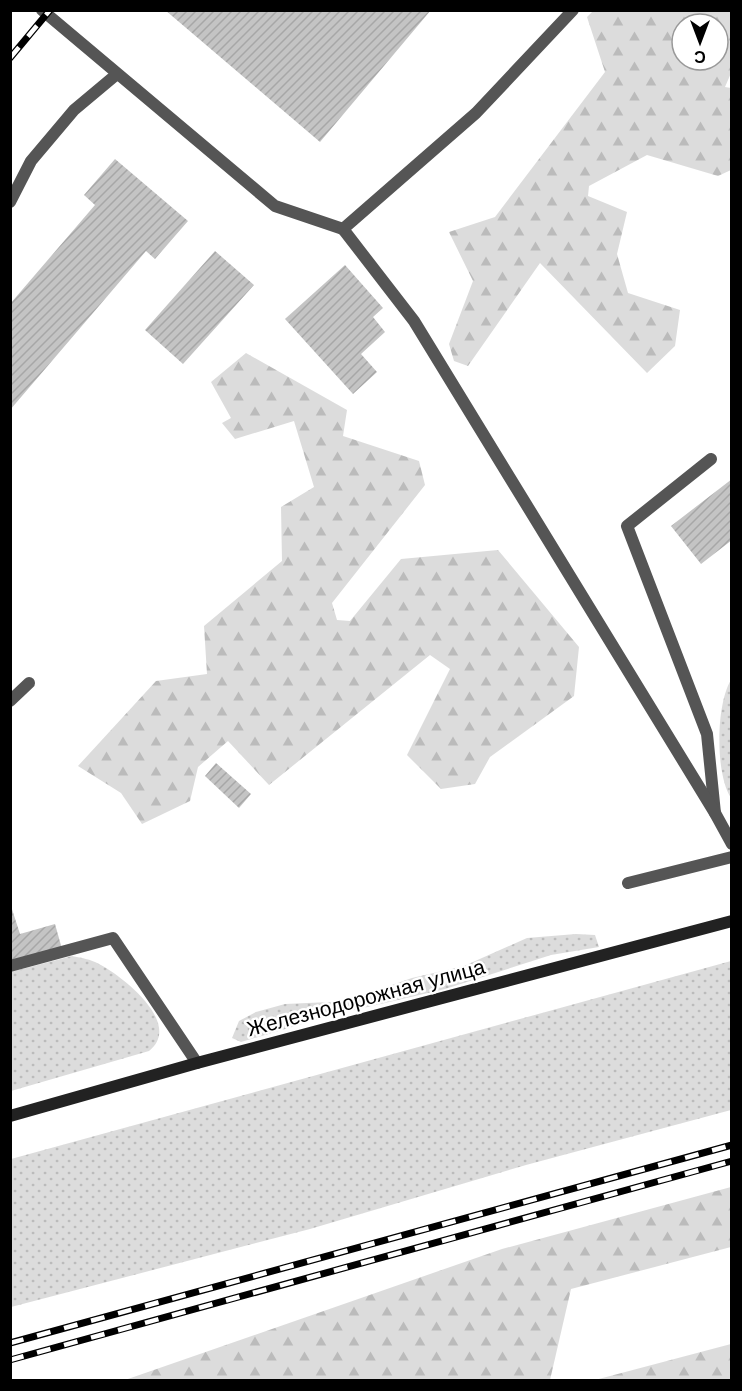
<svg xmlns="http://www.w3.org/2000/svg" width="742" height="1391" viewBox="0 0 742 1391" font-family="Arial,sans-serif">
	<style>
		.grass { fill: url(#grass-dots) }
		.forest { fill: url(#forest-firs); fill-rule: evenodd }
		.building { fill: url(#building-hatch) }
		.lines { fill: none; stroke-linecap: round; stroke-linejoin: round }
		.service { stroke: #555; stroke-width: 12 }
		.minor { stroke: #555; stroke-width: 12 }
		.secondary { stroke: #222; stroke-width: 12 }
		.rail-casing { stroke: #000; stroke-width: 7 }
		.rail { stroke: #fff; stroke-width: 4.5; stroke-dasharray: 14; stroke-linecap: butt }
		.labels { text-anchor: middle; stroke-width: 5; stroke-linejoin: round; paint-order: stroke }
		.street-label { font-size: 21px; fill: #000; stroke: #fff }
	</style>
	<defs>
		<pattern id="grass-dots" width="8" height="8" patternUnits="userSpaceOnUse" patternTransform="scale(1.5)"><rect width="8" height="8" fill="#dcdcdc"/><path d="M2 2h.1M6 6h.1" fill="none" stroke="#bbb" stroke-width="1.8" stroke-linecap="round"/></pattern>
		<pattern id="forest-firs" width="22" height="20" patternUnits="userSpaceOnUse" patternTransform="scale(1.5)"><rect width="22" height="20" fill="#dcdcdc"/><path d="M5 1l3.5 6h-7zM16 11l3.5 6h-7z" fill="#bbb"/></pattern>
		<pattern id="building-hatch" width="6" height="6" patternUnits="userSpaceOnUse" patternTransform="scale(1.5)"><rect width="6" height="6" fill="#c4c4c4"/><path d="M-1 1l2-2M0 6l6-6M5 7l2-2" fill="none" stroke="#a7a7a7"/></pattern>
	</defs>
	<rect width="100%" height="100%" fill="#fff"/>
	<path class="grass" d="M731,680V798C715,774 716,704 731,680Z
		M576,934L595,935L599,947L551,955L445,989L329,1016L241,1042L232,1038L239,1021L256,1012L285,1004L330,1002L357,997L412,978L464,966L527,938Z
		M72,956C82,958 90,959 99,964C124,977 183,1024 149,1051L11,1091V972Z
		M731,961V1110L526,1165L310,1229L11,1307V1159Z"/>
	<path class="forest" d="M593,11H731V73L725,87L731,88V170L718,176L647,155L589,186L588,196L627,212L617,254L628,293L680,310L675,346L647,373L540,263L468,366L454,361L449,344L473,281L449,232L495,217L605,72L587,17ZM682,24H718V60H682Z
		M246,353L347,410L343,436L419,461L425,485L332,603L337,620L350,621L401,559L498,550L579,647L574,696L490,757L475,784L441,789L407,755L450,669L430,655L269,785L228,741L198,767L190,801L142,824L121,793L78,766L156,681L207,674L204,626L282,561L281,507L314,487L294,421L235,439L222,423L231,418L211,382Z
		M731,1187V1247L571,1289L550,1380H125L502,1249Z
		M731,1344V1380H595Z"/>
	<path class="building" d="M165,10H431L320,142Z
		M115,159L188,221L155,259L146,251L10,410V304L95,205L84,195Z
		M215,251L254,285L183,364L145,330Z
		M345,265L383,308L373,317L385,332L361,354L377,372L353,394L285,319Z
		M732,479V540L701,564L671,526Z
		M216,763L251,794L239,808L205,776Z
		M10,903L20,934L55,924L62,949L10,962Z"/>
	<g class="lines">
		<path class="service" d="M42,10L275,206L343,229
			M10,202L31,161L74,110L117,74
			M711,459L627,526L707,734L715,813
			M10,701L29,683
			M628,883L732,857
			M10,966L113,938L197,1063"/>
		<path class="minor" d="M573,10L476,113L343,229L414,321L715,813L732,844"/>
		<path class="secondary" d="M10,1116L197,1063L732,921"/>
		<g class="rail-casing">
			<path id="rail" d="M10,58L50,10
				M10,1343L732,1145
				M10,1360L732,1161"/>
		</g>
		<use href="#rail" class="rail"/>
	</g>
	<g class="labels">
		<g class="street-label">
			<text transform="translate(366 998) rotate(-15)" y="7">Железнодорожная улица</text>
		</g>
	</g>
	<rect width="742" height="1391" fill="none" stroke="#000000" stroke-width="24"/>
	<g transform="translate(700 42) rotate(180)"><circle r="28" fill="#ffffff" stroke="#999999" stroke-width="1.5"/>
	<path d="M0-4.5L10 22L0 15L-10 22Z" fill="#000000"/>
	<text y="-9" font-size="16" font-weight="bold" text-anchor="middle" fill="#000000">С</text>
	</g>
</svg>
